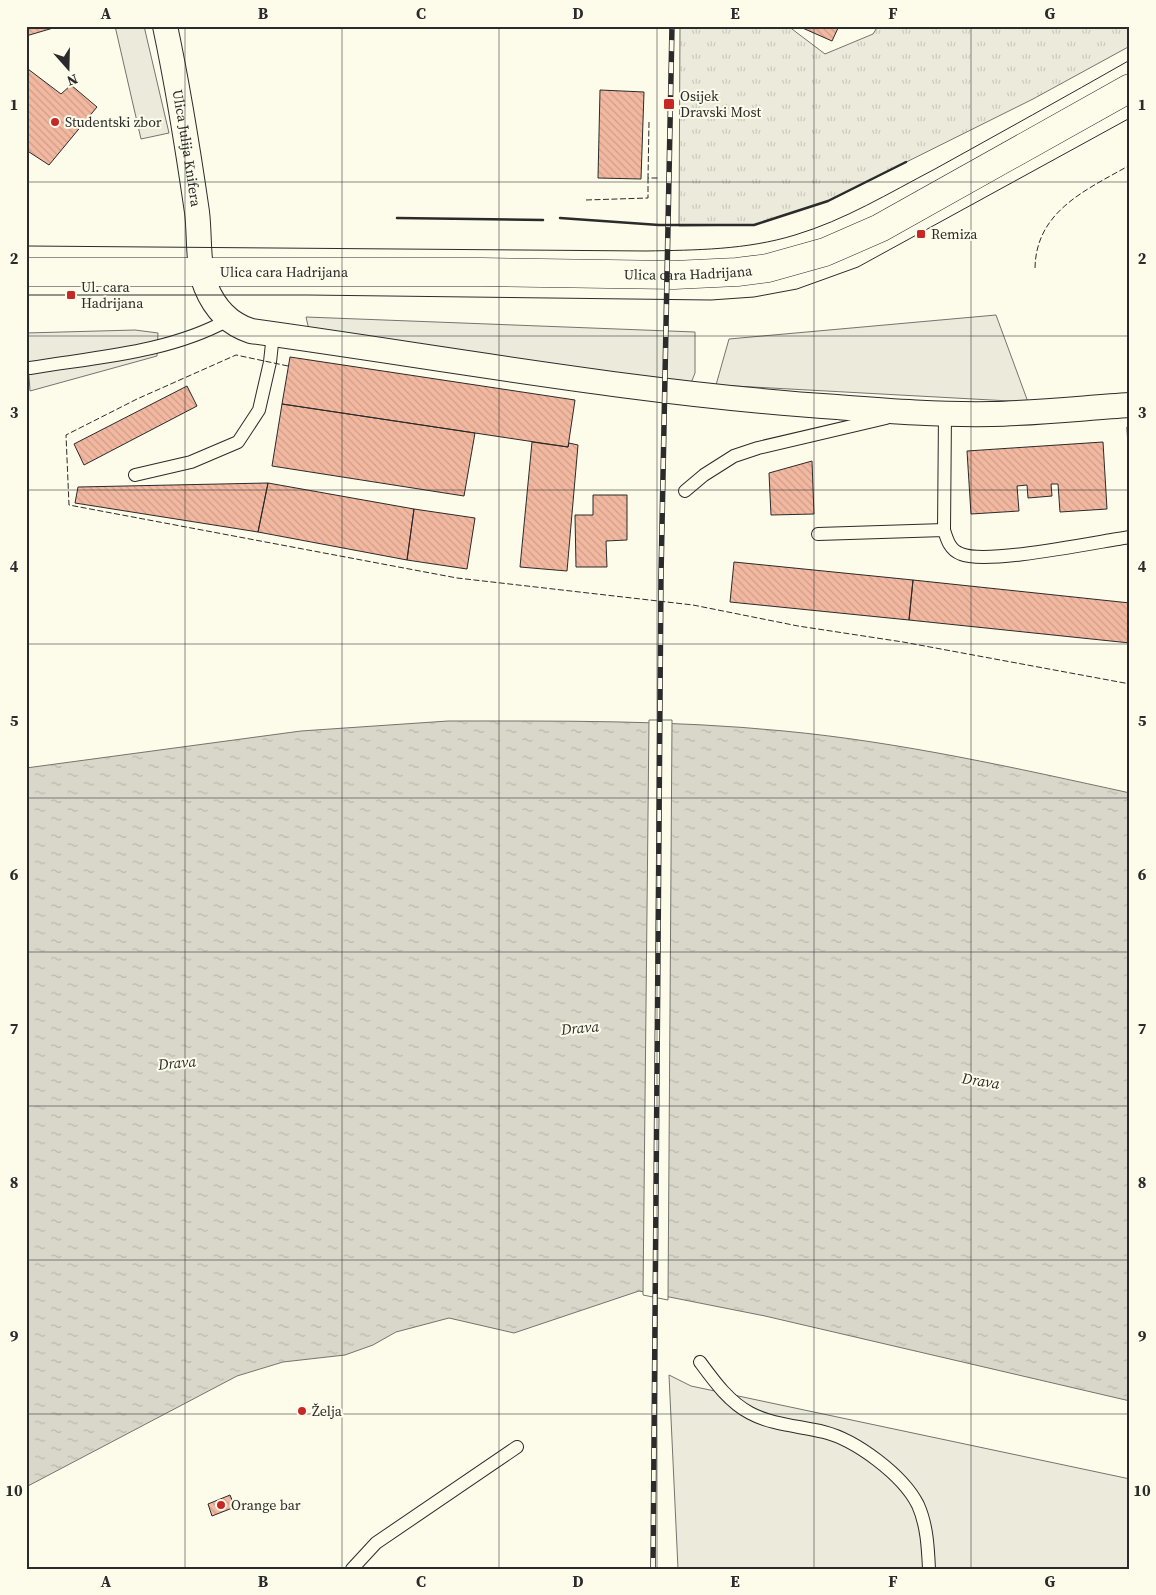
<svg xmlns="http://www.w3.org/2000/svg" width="1156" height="1595" viewBox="0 0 1156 1595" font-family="'Source Serif 4',serif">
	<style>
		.green { fill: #ecebdb; stroke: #74746e }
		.park { fill: url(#park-tufts); stroke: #74746e }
		.parking { fill: #eceadb; stroke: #74746e }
		.water { fill: url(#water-ripples); stroke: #74746e }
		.pier { fill: #fdfbea; stroke: #74746e }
		.building { fill: url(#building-back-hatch); stroke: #2b2b2b }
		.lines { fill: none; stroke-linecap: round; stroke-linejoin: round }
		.lane-casing { stroke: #2b2b2b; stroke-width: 14 }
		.street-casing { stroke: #2b2b2b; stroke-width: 26 }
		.secondary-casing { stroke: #2b2b2b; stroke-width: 29 }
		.lane { stroke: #fdfbea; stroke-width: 12 }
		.street { stroke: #fdfbea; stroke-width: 24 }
		.secondary { stroke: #fdfbea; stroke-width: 28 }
		.tram { stroke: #2b2b2b; stroke-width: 1 }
		.rail-casing { stroke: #2b2b2b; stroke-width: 5.5 }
		.rail { stroke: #fdfbea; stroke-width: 4; stroke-dasharray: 11; stroke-linecap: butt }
		.fence { stroke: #2b2b2b; stroke-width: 1; stroke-dasharray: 6 2.5; stroke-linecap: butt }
		.wall { stroke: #2b2b2b; stroke-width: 2.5 }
		.grid { fill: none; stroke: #2b2b2b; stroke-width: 1; stroke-opacity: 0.55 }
		.poi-dot { fill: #c62828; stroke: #fdfbea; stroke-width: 2 }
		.labels { text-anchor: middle; stroke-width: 4; stroke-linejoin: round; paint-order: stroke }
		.poi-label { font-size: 14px; fill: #2b2b2b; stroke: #fdfbea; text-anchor: start }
		.street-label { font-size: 14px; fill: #2b2b2b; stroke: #fdfbea }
		.water-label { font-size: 15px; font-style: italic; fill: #2b2b2b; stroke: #fdfbea }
		.neatline { fill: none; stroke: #2b2b2b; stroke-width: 2 }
		.grid-label { font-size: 16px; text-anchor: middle; font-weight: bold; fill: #2b2b2b }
	</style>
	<defs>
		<pattern id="park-tufts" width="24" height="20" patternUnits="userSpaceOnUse" patternTransform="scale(1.25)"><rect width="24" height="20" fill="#ecebdb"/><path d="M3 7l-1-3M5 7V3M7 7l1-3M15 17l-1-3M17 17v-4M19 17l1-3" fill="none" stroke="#cbcabc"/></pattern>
		<pattern id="water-ripples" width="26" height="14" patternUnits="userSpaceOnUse" patternTransform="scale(1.25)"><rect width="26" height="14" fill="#d8d7c9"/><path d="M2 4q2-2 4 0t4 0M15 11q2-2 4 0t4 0" fill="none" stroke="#bab9ad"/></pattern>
		<pattern id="building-back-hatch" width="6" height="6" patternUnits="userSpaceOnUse" patternTransform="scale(1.25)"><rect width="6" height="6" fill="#f2b8a0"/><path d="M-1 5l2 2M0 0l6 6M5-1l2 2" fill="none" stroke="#d09e8a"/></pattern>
	</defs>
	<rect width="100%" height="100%" fill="#fdfbea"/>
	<path class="green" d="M306,317L695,332V373L691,383L309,330Z
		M669,1375L691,1386L1130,1479V1569H678Z"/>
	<path class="park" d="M680,26H788L825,54L873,34L878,26H1130V46L1033,99L828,201L754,225L679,226Z"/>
	<path class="parking" d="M115,26H144L169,133L141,139Z
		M996,315L1028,402L716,385L729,339Z
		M135,330L158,333L157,356L30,391L26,333Z"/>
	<path class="water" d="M448,721C560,721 672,720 784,731C900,742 1016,768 1130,793V1401L765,1316L639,1291L514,1333L449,1318L396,1332L373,1345L345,1355L283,1362L237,1376L26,1487V768L301,731Z"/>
	<path class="pier" d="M649,720H672L668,1300L643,1295Z"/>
	<path class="building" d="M26,26H60L26,36Z
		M798,26H839L832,41Z
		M28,69L61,94L71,85L97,107L49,165L26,150Z
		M600,90L644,92L641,179L598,178Z
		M290,357L575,400L568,447L282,404Z
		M187,386L197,406L84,465L74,444Z
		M282,404L475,433L464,496L272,466Z
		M1127,427H1130V491Z
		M532,442L568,447L569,443L578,445L567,571L520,567Z
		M1103,442L1107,509L1060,512L1058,484H1051L1052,496L1028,498L1027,485L1017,486L1019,511L971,514L967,451Z
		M812,461L814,514L771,515L769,473Z
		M268,483L414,509L407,560L258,532Z
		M268,483L258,532L75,503L78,487Z
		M593,495H627V540L606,541L607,567H576L575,515H593Z
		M414,509L475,518L467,569L407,560Z
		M734,562L913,580L909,620L730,602Z
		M913,580L1130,603V643L909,620Z
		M230,1495L235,1507L212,1516L208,1504Z"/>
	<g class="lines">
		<g class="lane-casing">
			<path id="lane" d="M30,368C96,357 168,353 228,320
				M945,414L944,530C947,540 950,550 961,554C987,565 1096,542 1130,537
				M135,475L191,462L238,442L259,410L270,362L273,334
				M685,491L704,475L734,456L758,448L886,418
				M818,534L944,530
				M700,1362C714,1381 729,1402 750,1413C772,1425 800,1426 824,1432C856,1440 903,1475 918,1505C927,1525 928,1548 929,1569
				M352,1569L376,1543L517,1447"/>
		</g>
		<g class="street-casing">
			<g id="street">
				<path id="s1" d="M165,26C178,87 188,150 197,212C200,236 197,264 206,287C215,309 229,324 251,331C446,358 640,394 837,407C889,411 940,415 992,414C1038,413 1084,408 1130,405"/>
			</g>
		</g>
		<g class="secondary-casing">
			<g id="secondary">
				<path id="s2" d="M26,272H482L674,275L737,272L768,268L825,252L880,228L1130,88"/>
			</g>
		</g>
		<use href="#lane" class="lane"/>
		<use href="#street" class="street"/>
		<use href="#secondary" class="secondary"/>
		<path class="tram" d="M26,246L646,251C696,250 746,250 795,235C845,220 889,193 935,169C1000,133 1065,97 1130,60
			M26,295H308L711,300L754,297L797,289L858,267L1130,118"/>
		<g class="rail-casing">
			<path id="rail" d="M653,1569L661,576L672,26"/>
		</g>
		<use href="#rail" class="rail"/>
		<path class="fence" d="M649,122L648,178H659
			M586,200L648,198V178
			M1035,268C1036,211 1086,190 1130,165
			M288,366L236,355L137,399L66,435L69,505L457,578L693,605L798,626L903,642L1130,684"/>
		<path class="wall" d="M397,218L543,220
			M560,218L659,225H754L828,201L906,162"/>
	</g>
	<path class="grid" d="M185,26V1569M342,26V1569M499,26V1569M657,26V1569M814,26V1569M971,26V1569M26,182H1130M26,336H1130M26,490H1130M26,644H1130M26,798H1130M26,952H1130M26,1106H1130M26,1260H1130M26,1414H1130"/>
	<g class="poi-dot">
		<rect x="663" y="98" width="12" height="12" rx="2.5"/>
		<circle cx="55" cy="122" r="5"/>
		<rect x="916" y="229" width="10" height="10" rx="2.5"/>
		<rect x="66" y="290" width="10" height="10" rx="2.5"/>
		<circle cx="302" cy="1411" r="5"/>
		<circle cx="221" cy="1505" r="5"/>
	</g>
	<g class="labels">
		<g class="poi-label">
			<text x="680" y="101">Osijek<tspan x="680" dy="16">Dravski Most</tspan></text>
			<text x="65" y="127">Studentski zbor</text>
			<text x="931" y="239">Remiza</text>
			<text x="81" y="292">Ul. cara<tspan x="81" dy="16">Hadrijana</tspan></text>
			<text x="312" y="1416">Želja</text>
			<text x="231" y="1510">Orange bar</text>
		</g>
		<g class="street-label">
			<text dy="5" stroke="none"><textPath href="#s1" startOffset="124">Ulica Julija Knifera</textPath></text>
			<text dy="5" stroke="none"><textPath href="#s2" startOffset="258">Ulica cara Hadrijana</textPath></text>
			<text dy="5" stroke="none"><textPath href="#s2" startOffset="662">Ulica cara Hadrijana</textPath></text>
		</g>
		<g class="water-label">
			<text transform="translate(580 1028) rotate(-5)" y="5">Drava</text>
			<text transform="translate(177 1063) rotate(-5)" y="5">Drava</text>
			<text transform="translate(981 1081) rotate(9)" y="5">Drava</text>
		</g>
	</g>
	<rect width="1156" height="1595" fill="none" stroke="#fdfbea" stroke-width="55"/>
	<g transform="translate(68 68) rotate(160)" stroke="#fdfbea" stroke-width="4" paint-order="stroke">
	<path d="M0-4L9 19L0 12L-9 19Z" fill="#2b2b2b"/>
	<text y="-8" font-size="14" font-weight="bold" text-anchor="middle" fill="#2b2b2b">N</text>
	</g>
	<rect x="28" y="28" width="1100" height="1540" class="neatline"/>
	<g class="grid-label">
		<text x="106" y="19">A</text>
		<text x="263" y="19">B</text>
		<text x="421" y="19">C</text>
		<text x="578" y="19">D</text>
		<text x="735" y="19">E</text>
		<text x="893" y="19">F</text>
		<text x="1050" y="19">G</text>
		<text x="14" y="110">1</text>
		<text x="1142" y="110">1</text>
		<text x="14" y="264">2</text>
		<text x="1142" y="264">2</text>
		<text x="14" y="418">3</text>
		<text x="1142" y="418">3</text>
		<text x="14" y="572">4</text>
		<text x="1142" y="572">4</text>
		<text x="14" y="726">5</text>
		<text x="1142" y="726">5</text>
		<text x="14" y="880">6</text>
		<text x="1142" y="880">6</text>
		<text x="14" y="1034">7</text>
		<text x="1142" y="1034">7</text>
		<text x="14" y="1188">8</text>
		<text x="1142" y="1188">8</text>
		<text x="14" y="1342">9</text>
		<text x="1142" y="1342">9</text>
		<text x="14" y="1496">10</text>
		<text x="1142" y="1496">10</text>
		<text x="106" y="1587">A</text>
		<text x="263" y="1587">B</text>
		<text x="421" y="1587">C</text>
		<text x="578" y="1587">D</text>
		<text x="735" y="1587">E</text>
		<text x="893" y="1587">F</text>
		<text x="1050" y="1587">G</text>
	</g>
</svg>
